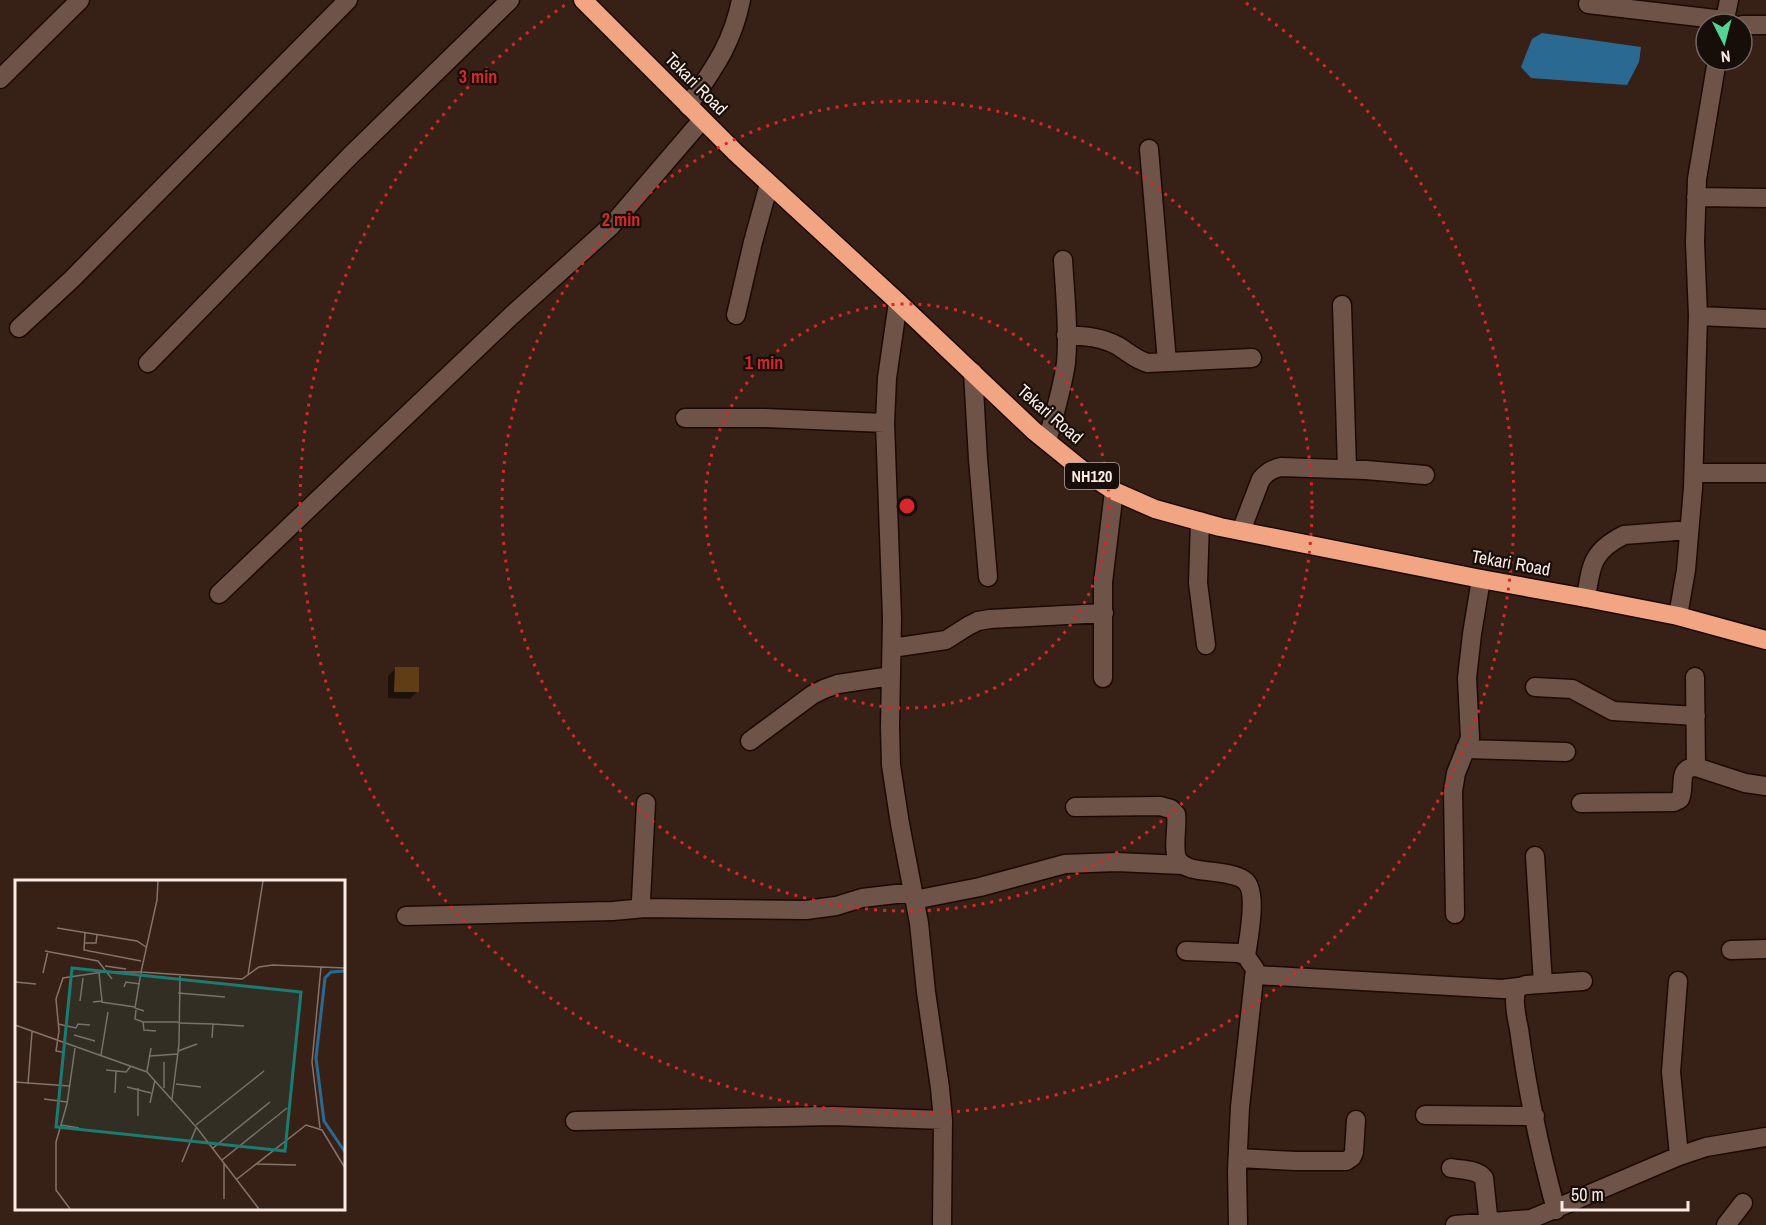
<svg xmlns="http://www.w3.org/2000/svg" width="1766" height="1225" viewBox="0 0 1766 1225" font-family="'Archivo Narrow',sans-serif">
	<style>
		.water { fill: #2a6a92 }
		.shadow { fill: #0007 }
		.building { fill: #603d15 }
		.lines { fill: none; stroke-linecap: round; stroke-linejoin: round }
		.minor-casing { stroke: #1d0903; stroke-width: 21 }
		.highway-casing { stroke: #1d0903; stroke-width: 21 }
		.minor { stroke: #6d5348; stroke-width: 18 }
		.highway { stroke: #f2a583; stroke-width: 18 }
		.ring { fill: none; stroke: #d62828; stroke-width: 3; stroke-dasharray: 3 6 }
		.labels { text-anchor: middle; stroke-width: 4.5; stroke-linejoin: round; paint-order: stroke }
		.shield { fill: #170d09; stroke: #b7a8a2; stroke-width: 1.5 }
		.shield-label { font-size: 16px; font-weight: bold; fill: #fbebe4 }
		.street-label { font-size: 18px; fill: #fbebe4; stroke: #170d09 }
		.inset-river { fill: none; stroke: #2a6a92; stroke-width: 3 }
		.inset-road { fill: none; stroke: #857269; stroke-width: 1.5 }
		.view { fill: #1b7c74; fill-opacity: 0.15; stroke: #1b7c74; stroke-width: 3 }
		.inset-edge { fill: none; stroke: #fbebe4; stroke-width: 3 }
		.centre { fill: #d62828; stroke: #170d09; stroke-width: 3 }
		.ring-label { font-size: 18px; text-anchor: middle; font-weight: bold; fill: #d62828; stroke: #170d09; stroke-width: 4.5; stroke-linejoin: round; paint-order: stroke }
	</style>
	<rect width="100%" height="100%" fill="#372117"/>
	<path class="water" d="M1542,33L1641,47L1639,62L1627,85L1531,78L1521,67L1532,39Z"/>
	<path class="shadow" d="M396,668L417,691L410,699L388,698V676Z"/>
	<path class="building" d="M395,667H419V692H394Z"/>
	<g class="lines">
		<g class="minor-casing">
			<path id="minor" d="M1588,4L1724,20
				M1724,24L1729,0
				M1742,25H1766
				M0,79L80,0
				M688,106C713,69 732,45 741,0
				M1149,149L1167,362
				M1696,197L1766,198
				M898,302L887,378L885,423L892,618L890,727L891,765L900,824L919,923L926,992L940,1088L943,1120L942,1225
				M1342,305L1347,469
				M736,315L753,242L769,184
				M1698,316L1766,319
				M19,328L72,279L348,0
				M1066,335C1085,336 1102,337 1118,346C1128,352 1136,360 1148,363L1252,358
				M148,363L350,156L510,0
				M973,372L978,459L988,577
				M685,418H765L885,423
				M1047,441C1054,416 1062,390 1066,363C1069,329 1065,294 1063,260
				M1694,473H1766
				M1200,521L1198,583L1206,645
				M1241,531L1261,479C1267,472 1272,469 1281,467L1366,470L1425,475
				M219,594L511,316L611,226L702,120
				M1586,598C1591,565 1592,551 1624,535L1689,530
				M1678,616L1686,570L1693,488L1698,316L1695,242L1697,179L1717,60
				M892,648L946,640L968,626L978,621L990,619L1104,613
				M1695,677L1696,767
				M1103,678V582L1114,491
				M1535,687L1572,689L1613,711L1696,716
				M750,741L812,695L824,689L838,684L891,676
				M1465,749L1566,752
				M646,803L641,900L642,906L645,908L806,910L836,906L862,898L913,892
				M1581,803L1674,802L1680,799C1686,786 1676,768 1696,767L1745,783L1766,786
				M1075,807L1160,806L1171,809L1176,814C1178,826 1172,850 1178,860C1183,867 1191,869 1199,870C1210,872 1235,873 1244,880C1259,890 1248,940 1246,956
				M1535,856L1543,984
				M914,900L980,887L1065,864L1116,862L1183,865
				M1455,914L1453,791L1456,773L1470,738L1467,678L1472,634L1481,579
				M406,916L613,911L645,908
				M1731,950L1766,949
				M1186,951L1239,953L1246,956L1255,969L1240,1107L1237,1171L1238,1225
				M1255,975L1502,989L1519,987
				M1678,981L1671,1072L1679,1156
				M1425,1115L1535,1116
				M575,1121L833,1116L943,1120
				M1238,1158L1296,1161H1346L1352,1157L1354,1152L1356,1120
				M1451,1168C1461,1170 1477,1169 1484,1178L1489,1225
				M1556,1210C1540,1151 1527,1089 1519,1029C1517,1020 1513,1001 1516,992C1517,987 1522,986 1526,985L1583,981
				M1455,1225L1531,1219L1679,1156L1706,1147L1766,1137
				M1726,1225L1743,1203"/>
		</g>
		<g class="highway-casing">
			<path id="highway" d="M583,0L735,152L898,302L1034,431L1081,469L1114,491L1155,509L1220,527L1481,579L1586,598L1678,616L1766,640"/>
		</g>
		<use href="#minor" class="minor"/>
		<use href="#highway" class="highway"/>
	</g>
	<g class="ring">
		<circle cx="907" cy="506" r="202"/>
		<circle cx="907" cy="506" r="405"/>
		<path d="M1246 3A607 607 0 1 1 568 3"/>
	</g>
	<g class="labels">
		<rect class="shield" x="1065" y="463" width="54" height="26" rx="4.5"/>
		<g class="shield-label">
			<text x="1092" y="482">NH120</text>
		</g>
		<g class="street-label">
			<text transform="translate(696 84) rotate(45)" y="6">Tekari Road</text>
			<text transform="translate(1050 414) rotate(41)" y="6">Tekari Road</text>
			<text transform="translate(1511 563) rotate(10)" y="6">Tekari Road</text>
		</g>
	</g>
	<g transform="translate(15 880)">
		<rect width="330" height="330" fill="#372117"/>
		<path class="inset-river" d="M330,91L316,92L310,98L301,178L309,241L330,272"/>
		<path class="inset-road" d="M143,1L142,20L126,92L227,99L244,87L258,85L330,88M42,48L122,61L131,67M70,53L69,70L126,81M69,63H81L82,55M30,71L83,81L97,99M90,86L111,89M28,93L33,71M233,95L248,1M0,102L21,104M109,107L111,102L125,104M163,113L210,117M65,121L68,98M78,122L87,121L84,93M86,122L120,127M121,130L120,139L128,142L129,150L141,151M128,142H163M163,143L198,144L197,158M43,144L61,148L63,144L75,145M198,144L229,146M0,145L132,192L182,248L244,329M59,155L80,161M163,171L182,164M47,172L41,171L44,151L41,119L48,98L88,92H126L120,128L129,131M86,175L93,132M135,176L163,174M91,190L111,192L116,186M132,191L136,168M0,202L54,206M13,204L17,152M161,204L186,207M112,207L136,213M149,208V182M100,213L101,191M29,219L52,222M157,219L164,164L165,96M135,223L140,200M123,236V208M46,245L64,248M181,245L249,191M305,248L297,182L306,87M198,268L255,222M207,280L272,228M167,282L181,248M209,283V319M242,284L281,285M222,299L291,245L307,250L330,288M55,329L41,310V262L52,224L60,168"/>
		<path class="view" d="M57,88L286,112L270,271L41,247Z"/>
		<rect width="330" height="330" class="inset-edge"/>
	</g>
	<circle cx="907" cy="506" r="9" class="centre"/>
	<g class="ring-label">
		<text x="478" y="83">3 min</text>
		<text x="621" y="226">2 min</text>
		<text x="764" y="369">1 min</text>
	</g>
	<g transform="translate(1724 42) rotate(174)"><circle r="28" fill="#170d09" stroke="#726661" stroke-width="1.5"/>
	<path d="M0-4.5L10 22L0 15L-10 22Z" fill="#54d396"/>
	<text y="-9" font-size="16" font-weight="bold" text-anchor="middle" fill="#fbebe4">N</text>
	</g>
	<path d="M1562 1201v9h126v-9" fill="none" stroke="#fbebe4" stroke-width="3"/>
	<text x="1571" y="1201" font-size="18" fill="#fbebe4" stroke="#170d09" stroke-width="4.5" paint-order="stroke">50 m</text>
</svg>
